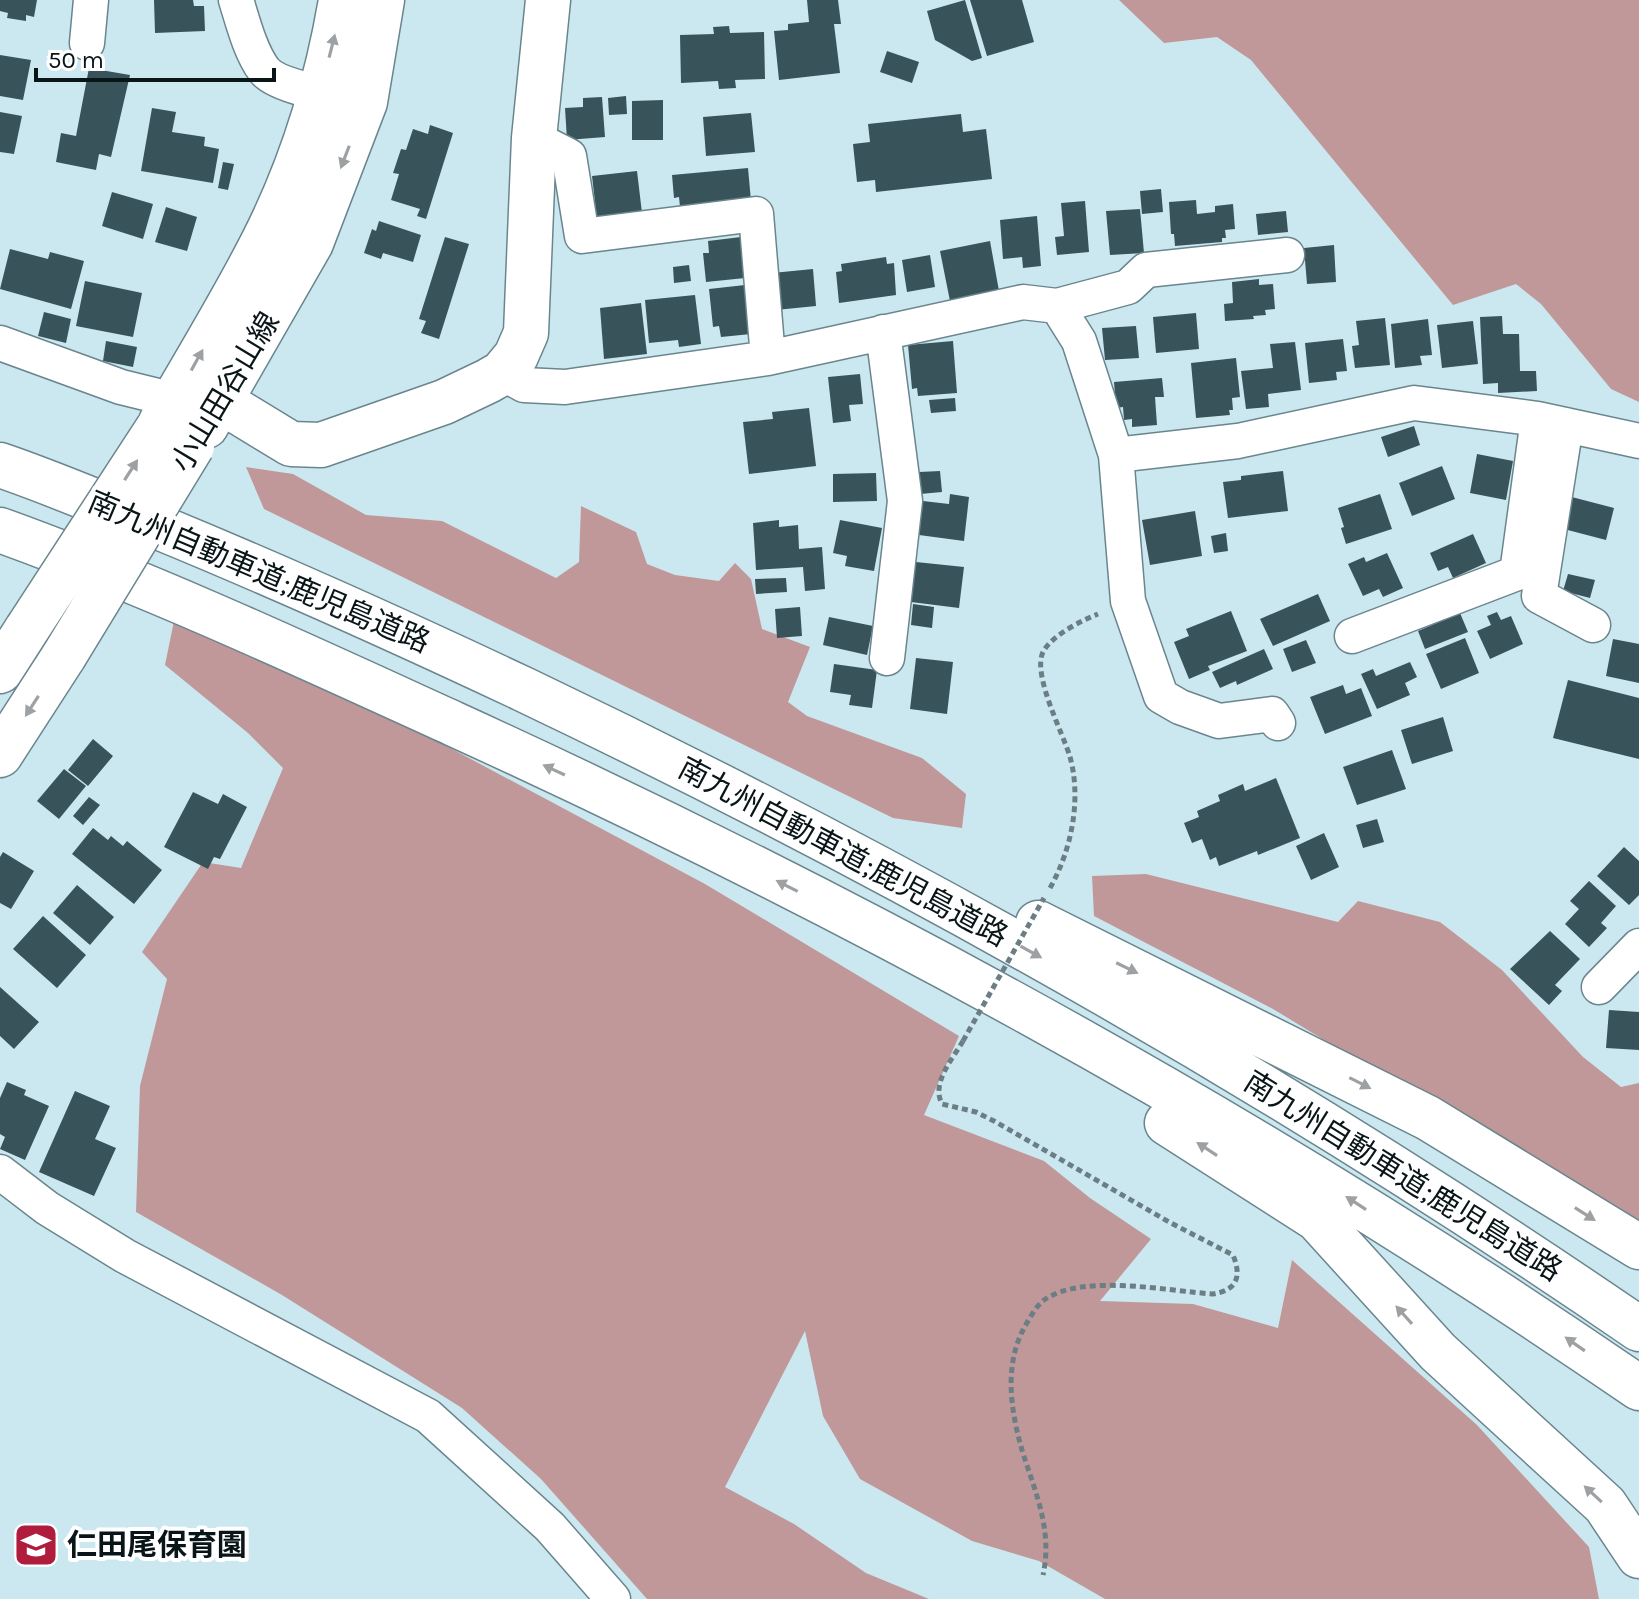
<svg xmlns="http://www.w3.org/2000/svg" width="1639" height="1599" viewBox="0 0 1639 1599" font-family="Karla,'Noto Sans JP',sans-serif">
	<style>
		.forest { fill: #c09899 }
		.building { fill: #39535a }
		.lines { fill: none; stroke-linecap: round; stroke-linejoin: round }
		.street-casing { stroke: #6a858d; stroke-width: 37 }
		.secondary-casing { stroke: #6a858d; stroke-width: 47 }
		.highway-casing { stroke: #6a858d; stroke-width: 47 }
		.path { stroke: #6a7e84; stroke-width: 5; stroke-dasharray: 6 4; stroke-linecap: butt }
		.street { stroke: #fff; stroke-width: 34 }
		.secondary { stroke: #fff; stroke-width: 44 }
		.highway { stroke: #fff; stroke-width: 44 }
		.secondary-bridge-casing { stroke: #6a858d; stroke-width: 47; stroke-linecap: butt }
		.path-bridge { stroke: #6a7e84; stroke-width: 5; stroke-dasharray: 6 4; stroke-linecap: butt }
		.secondary-bridge { stroke: #fff; stroke-width: 44 }
		.oneway { fill: #9da1a3 }
		.labels { text-anchor: middle; stroke-width: 8; stroke-linejoin: round; paint-order: stroke }
		.street-label { font-size: 30px; fill: #0a1518; stroke: #fff }
		.poi-label { font-size: 30px; font-weight: bold; fill: #0a1518; stroke: #fff; text-anchor: start }
	</style>
	<rect width="100%" height="100%" fill="#cbe8f0"/>
	<path class="forest" d="M1119,0H1639V402L1611,389L1541,304L1516,284L1453,305L1251,60L1217,37L1164,43Z
		M246,467L293,474L366,515L442,521L556,578L579,562L581,506L636,532L647,564L675,575L719,581L735,563L751,579L762,629L810,647L788,702L807,716L922,758L966,794L962,828L893,818L264,509Z
		M175,616L289,662L705,884L959,1036L924,1115L1044,1161L1090,1198L1151,1239L1100,1301L1193,1304L1278,1328L1292,1260L1477,1425L1589,1547L1599,1599H1105L1039,1561L972,1541L860,1479L823,1416L805,1331L725,1487L794,1524L866,1573L929,1599H647L541,1479L462,1408L282,1295L136,1212L140,1086L167,979L142,952L203,862L241,868L283,768L248,733L165,665Z
		M1146,874L1338,922L1358,901L1440,922L1502,970L1583,1057L1621,1087L1639,1083V1224L1423,1100L1273,1009L1094,916L1092,876Z"/>
	<path class="building" d="M0,0H37L34,17L26,15V21L7,18L8,13L0,11Z
		M154,0H193L194,6H204L205,31L155,33Z
		M807,0H838L841,24H834L840,73L779,80L774,31L788,30V24L809,22Z
		M965,0L982,58L972,61L935,40L927,11Z
		M970,0H1022L1034,42L987,56Z
		M729,26L730,33L764,32L765,79L735,80L736,88L719,89L718,81L681,83L680,35L714,34L713,27Z
		M887,51L919,62L912,83L880,72Z
		M0,55L31,60L23,100L0,96Z
		M89,68L130,75L111,157L99,154L96,170L56,162L61,133L76,136Z
		M626,96L627,114L609,115L608,98Z
		M602,97L605,137L567,140L565,108L583,107V98Z
		M663,100V140H632V101Z
		M152,108L176,112L172,132L205,137L204,146L219,149L213,183L141,171Z
		M0,112L22,116L14,154L0,152Z
		M751,113L755,152L706,156L703,117Z
		M961,114L963,132L986,129L992,179L876,192L875,180L857,182L853,144L870,142L868,124Z
		M430,125L453,133L426,219L417,216L420,209L391,200L399,174L393,173L401,149L406,150L413,129L428,134Z
		M223,162L234,164L228,190L218,188Z
		M748,168L751,201L680,207L679,197L674,198L672,175Z
		M637,171L642,213L597,219L592,176Z
		M1161,189L1163,212L1142,214L1140,191Z
		M112,192L153,204L143,239L102,226Z
		M1196,200L1197,214L1215,212V206L1233,204L1235,229L1225,230L1226,238H1222V242L1175,246L1174,234H1171L1169,202Z
		M1085,201L1089,252L1057,255L1055,237L1064,236L1061,203Z
		M166,207L197,217L187,251L155,242Z
		M1140,209L1144,253L1110,255L1106,211Z
		M1286,211L1288,232L1258,235L1256,214Z
		M1037,216L1041,266L1023,268L1022,257L1003,259L1000,220Z
		M379,221L421,235L413,262L383,253L381,259L364,253L372,229L376,231Z
		M445,237L469,244L439,339L421,333L426,321L419,319Z
		M741,237L745,278L706,282L703,253H709L708,241Z
		M990,241L999,291L950,301L940,251Z
		M1334,245L1336,282L1307,284L1304,248Z
		M10,249L48,259L50,252L84,261L71,309L0,289Z
		M930,255L935,287L907,292L902,260Z
		M886,257L887,264L894,263L896,295L839,303L836,272L842,271L841,264Z
		M689,265L691,281L674,283L673,267Z
		M813,269L816,306L776,310L772,273Z
		M1259,279V285L1273,284L1275,309L1265,310L1266,315L1253,316L1254,319L1225,321L1224,304L1233,303L1232,282Z
		M85,281L142,293L133,337L76,326Z
		M745,285L751,334L721,337L719,326L713,327L709,289Z
		M695,295L701,344L679,347L678,340L649,343L645,300Z
		M641,303L647,354L604,359L600,308Z
		M44,312L71,319L66,343L38,336Z
		M1196,313L1199,349L1156,353L1153,317Z
		M1502,316L1503,334H1519L1520,371H1536L1537,391L1498,393V383L1483,384L1480,317Z
		M1385,318L1390,365L1355,368L1352,346L1359,345L1356,321Z
		M1428,319L1432,355L1420,356L1422,365L1395,368L1391,324Z
		M1473,321L1478,364L1442,368L1437,325Z
		M1136,326L1139,358L1105,360L1102,328Z
		M1343,339L1347,371L1336,372L1337,380L1309,383L1305,343Z
		M106,341L137,347L133,367L103,361Z
		M953,341L957,393L918,396L917,388L912,389L908,345Z
		M1295,342L1301,390L1268,394L1269,407L1246,409L1241,371L1273,368L1270,344Z
		M1236,358L1240,397L1232,398L1233,410H1229L1230,415L1196,418L1191,363Z
		M860,374L863,404L849,405L851,421L833,423L828,377Z
		M1162,378L1164,397H1155L1157,425L1132,427V419L1124,420L1123,407L1116,408L1114,382Z
		M955,398L956,411L931,413L929,400Z
		M809,408L816,466L749,474L743,422L773,419L772,412Z
		M1414,426L1420,445L1388,457L1381,437Z
		M1477,454L1513,461L1506,500L1470,493Z
		M1442,466L1455,499L1412,516L1399,483Z
		M940,471L942,492L920,494L919,472Z
		M1283,471L1288,511L1228,518L1223,482L1241,480V476Z
		M876,473L877,501L833,502V474Z
		M950,494L969,497L964,541L919,535L923,501L949,504Z
		M1380,494L1392,529L1346,544L1341,528L1344,527L1338,508Z
		M1568,496L1614,508L1606,540L1560,528Z
		M1195,511L1202,556L1150,565L1142,520Z
		M779,520V527L798,525L799,549L822,547L825,589L805,591L803,567L756,570L753,523Z
		M840,520L882,528L874,571L845,566L847,556L833,553Z
		M1226,533L1228,551L1214,553L1211,536Z
		M1473,534L1486,563L1453,578L1448,567L1438,571L1430,553Z
		M1387,553L1403,588L1383,597L1379,589L1363,596L1348,564L1364,557L1366,562Z
		M916,562L964,567L959,608L911,602Z
		M1568,574L1595,580L1590,598L1563,591Z
		M786,578L787,592L756,594L755,579Z
		M1318,594L1330,621L1273,646L1260,619Z
		M913,604L934,607L932,628L911,625Z
		M800,607L802,636L777,638L775,609Z
		M1231,611L1247,651L1208,666L1210,670L1189,679L1174,642L1189,636L1186,629Z
		M1497,612L1501,620L1511,616L1523,644L1490,659L1477,631L1491,625L1487,616Z
		M1460,613L1468,632L1425,649L1418,631Z
		M829,617L873,626L867,655L823,645Z
		M1465,638L1479,673L1441,689L1426,654Z
		M1613,639L1639,644V683L1606,676Z
		M1306,640L1316,663L1292,672L1283,649Z
		M1264,649L1273,669L1237,685L1236,681L1220,688L1212,672Z
		M916,658L953,662L947,714L910,709Z
		M1410,662L1417,677L1405,683L1410,695L1377,709L1361,674L1373,669L1376,676Z
		M834,664L877,670L872,708L849,705L851,695L830,692Z
		M1568,680L1639,698V759L1553,738Z
		M1343,685L1346,694L1361,688L1372,716L1325,734L1310,697Z
		M1443,717L1453,751L1412,764L1401,730Z
		M93,739L113,756L88,786L68,770Z
		M1392,750L1406,789L1357,805L1343,767Z
		M64,769L86,786L59,819L37,801Z
		M1276,778L1300,838L1258,855L1257,851L1219,866L1216,857L1210,860L1202,839L1192,843L1184,823L1199,817L1197,811L1220,801L1218,795L1243,784L1245,791Z
		M193,792L218,804L223,794L247,807L220,859L214,857L208,869L164,847Z
		M89,797L100,805L83,825L73,816Z
		M1377,819L1384,842L1363,848L1356,825Z
		M93,828L108,840L111,836L123,846L127,841L162,870L134,904L72,854Z
		M1324,833L1339,867L1311,880L1296,846Z
		M1624,847L1639,861V895L1629,905L1597,876Z
		M3,852L34,871L11,909L0,903V857Z
		M1589,881L1616,906L1601,923L1607,928L1589,947L1565,924L1579,909L1570,901Z
		M77,885L114,917L90,945L53,913Z
		M43,916L86,955L57,988L13,949Z
		M1550,931L1580,959L1555,985L1562,991L1549,1005L1510,969Z
		M0,987L39,1022L14,1049L0,1036Z
		M1609,1010L1639,1012V1050L1606,1048Z
		M7,1082L26,1090L24,1095L49,1106L25,1160L0,1149L5,1137L0,1134V1098Z
		M75,1091L110,1106L95,1139L116,1148L94,1196L39,1172Z"/>
	<g class="lines">
		<g class="street-casing">
			<path id="street" d="M236,0C243,22 250,51 264,70C278,88 342,97 365,102
				M87,43L91,0
				M534,138L569,156L582,236L756,214L768,358
				M1057,306L1128,287L1146,270L1287,255
				M883,332L905,501L887,658
				M0,343L121,387L174,400
				M502,373L524,385L565,387L768,358L1023,302L1057,306L1079,341L1116,455L1238,441L1414,403L1538,419L1639,441
				M1566,425L1539,596L1593,625
				M1116,455L1128,601L1161,696L1180,707L1219,721L1272,714L1278,723
				M1352,636L1517,573L1538,419
				M1599,987L1639,946
				M0,1172L47,1208L125,1256L428,1416L550,1527L613,1599"/>
		</g>
		<g class="secondary-casing">
			<path id="secondary" d="M174,400L222,402L291,444L321,445L444,402L488,381L502,373L516,356L526,333L534,138L548,0
				M161,422C195,363 232,303 263,242C301,167 327,83 341,0
				M206,426L311,243L365,102L382,0
				M0,671L27,629
				M0,755L64,656"/>
		</g>
		<g class="highway-casing">
			<path id="highway" d="M0,465C53,483 104,505 156,526C280,577 402,632 523,689C911,874 1285,1086 1639,1329
				M0,530C155,586 305,656 454,724C866,912 1266,1131 1639,1388
				M1038,923L1428,1118L1639,1247
				M1167,1123L1317,1219L1438,1352L1605,1505L1639,1556"/>
		</g>
		<path class="path" d="M1050,888C1071,851 1082,800 1070,757C1063,733 1032,675 1043,652C1052,635 1081,621 1098,614
			M963,1041C952,1060 931,1083 942,1104L976,1112L994,1121L1169,1222L1233,1255C1242,1277 1237,1290 1213,1294C1167,1291 1083,1273 1044,1300C1035,1307 1028,1321 1023,1330C1004,1367 1011,1412 1022,1450C1035,1492 1053,1530 1043,1575"/>
		<use href="#street" class="street"/>
		<use href="#secondary" class="secondary"/>
		<use href="#highway" class="highway"/>
		<g class="secondary-bridge-casing">
			<path id="secondary-bridge" d="M27,629L158,428
				M64,656L192,446"/>
		</g>
		<path class="path-bridge" d="M963,1041L1044,898"/>
		<use href="#secondary-bridge" class="secondary-bridge"/>
	</g>
	<defs><path id="oneway-solid" d="M-6-.8H1V-3.2L6.5 0L1 3.2V.8H-6Z" transform="scale(2)"/></defs>
	<g class="oneway">
		<use href="#oneway-solid" transform="translate(332 46) rotate(-76)"/>
		<use href="#oneway-solid" transform="translate(345 157) rotate(111)"/>
		<use href="#oneway-solid" transform="translate(197 360) rotate(-61)"/>
		<use href="#oneway-solid" transform="translate(131 470) rotate(-57)"/>
		<use href="#oneway-solid" transform="translate(32 706) rotate(123)"/>
		<use href="#oneway-solid" transform="translate(554 770) rotate(-155)"/>
		<use href="#oneway-solid" transform="translate(787 886) rotate(-153)"/>
		<use href="#oneway-solid" transform="translate(1031 952) rotate(29)"/>
		<use href="#oneway-solid" transform="translate(1127 968) rotate(26)"/>
		<use href="#oneway-solid" transform="translate(1360 1083) rotate(27)"/>
		<use href="#oneway-solid" transform="translate(1207 1149) rotate(-147)"/>
		<use href="#oneway-solid" transform="translate(1356 1203) rotate(-147)"/>
		<use href="#oneway-solid" transform="translate(1585 1214) rotate(32)"/>
		<use href="#oneway-solid" transform="translate(1404 1315) rotate(-132)"/>
		<use href="#oneway-solid" transform="translate(1575 1344) rotate(-145)"/>
		<use href="#oneway-solid" transform="translate(1593 1494) rotate(-137)"/>
	</g>
	<defs>
		<g id="school-square" transform="scale(2.3)"><rect x="-9" y="-9" width="18" height="18" rx="4" fill="#b01c3c" stroke="#fff"/><path d="M0-5L7-2L0 1L-7-2ZM-4 1L0 2.5L4 1V4Q0 6-4 4Z" fill="#fff"/></g>
	</defs>
	<g fill-rule="evenodd">
		<use href="#school-square" x="36" y="1545"/>
	</g>
	<g class="labels">
		<g class="street-label">
			<text transform="translate(225 392) rotate(-59)" y="10">小山田谷山線</text>
			<text transform="translate(259 572) rotate(23)" y="10">南九州自動車道;鹿児島道路</text>
			<text transform="translate(843 852) rotate(28)" y="10">南九州自動車道;鹿児島道路</text>
			<text transform="translate(1403 1176) rotate(32)" y="10">南九州自動車道;鹿児島道路</text>
		</g>
		<g class="poi-label">
			<text x="67" y="1555">仁田尾保育園</text>
		</g>
	</g>
	<path d="M36 68v12h238v-12" fill="none" stroke="#0a1518" stroke-width="4"/>
	<text x="48" y="68" font-size="24" fill="#0a1518" stroke="#ffffff" stroke-width="6" paint-order="stroke">50 m</text>
</svg>
